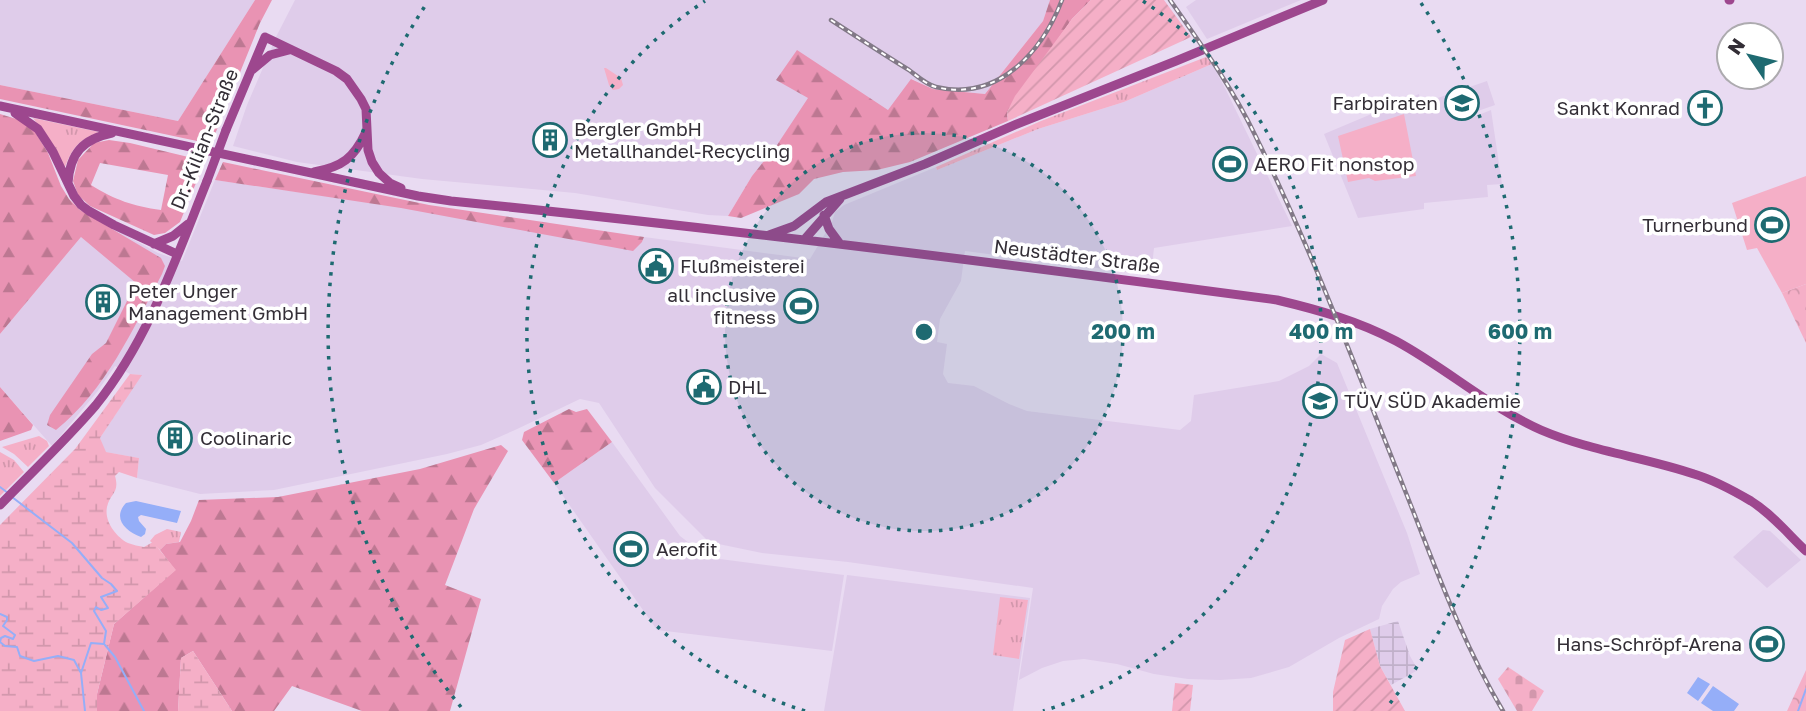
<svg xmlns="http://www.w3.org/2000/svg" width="1806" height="711" viewBox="0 0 1806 711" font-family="'Golos Text',sans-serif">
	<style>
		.built { fill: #dfccea }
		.industrial { fill: url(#industrial-grid) }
		.grass { fill: url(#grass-tufts) }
		.forest { fill: url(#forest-firs); fill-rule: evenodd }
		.wetland { fill: url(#wetland-marsh) }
		.cemetery { fill: url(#cemetery-stones) }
		.park { fill: url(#park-crowns) }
		.garden { fill: url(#garden-furrows) }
		.pitch { fill: #f5afc7 }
		.water { fill: #95aef8 }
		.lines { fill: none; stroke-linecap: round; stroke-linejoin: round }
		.stream { stroke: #95aef8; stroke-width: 2 }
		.major { stroke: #9d478e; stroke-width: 9 }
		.rail-casing { stroke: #827987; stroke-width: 4.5 }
		.rail { stroke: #fff; stroke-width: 2; stroke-dasharray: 5; stroke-linecap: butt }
		.major-bridge { stroke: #9d478e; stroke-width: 9 }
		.ring { fill: none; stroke: #1e6a71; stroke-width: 3.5; stroke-dasharray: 3.5 7 }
		.labels { text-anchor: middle; stroke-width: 7; stroke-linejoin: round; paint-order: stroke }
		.poi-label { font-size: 19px; fill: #332e36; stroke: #fff; text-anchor: start }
		.street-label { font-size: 19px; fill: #332e36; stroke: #fff }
		.centre { fill: #1e6a71; stroke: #fff; stroke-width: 3.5 }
		.ring-label { font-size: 21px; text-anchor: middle; font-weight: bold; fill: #1e6a71; stroke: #fff; stroke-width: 7; stroke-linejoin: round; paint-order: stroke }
	</style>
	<defs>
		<pattern id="industrial-grid" width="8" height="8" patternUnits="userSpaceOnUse" patternTransform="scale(1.75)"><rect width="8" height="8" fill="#dfccea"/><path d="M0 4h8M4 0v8" fill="none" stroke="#c0b0c9"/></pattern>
		<pattern id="grass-tufts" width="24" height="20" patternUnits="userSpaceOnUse" patternTransform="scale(1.75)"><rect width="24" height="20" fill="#f5afc7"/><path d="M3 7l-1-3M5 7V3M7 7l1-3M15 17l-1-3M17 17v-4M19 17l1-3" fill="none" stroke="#d297ac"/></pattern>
		<pattern id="forest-firs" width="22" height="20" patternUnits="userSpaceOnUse" patternTransform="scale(1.75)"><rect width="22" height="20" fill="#e993b3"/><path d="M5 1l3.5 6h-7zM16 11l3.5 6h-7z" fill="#bd7892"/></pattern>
		<pattern id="wetland-marsh" width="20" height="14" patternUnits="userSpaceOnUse" patternTransform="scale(1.75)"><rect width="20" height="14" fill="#f5afc7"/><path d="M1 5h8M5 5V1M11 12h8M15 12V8" fill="none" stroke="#d297ac"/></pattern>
		<pattern id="cemetery-stones" width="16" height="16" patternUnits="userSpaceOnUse" patternTransform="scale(1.75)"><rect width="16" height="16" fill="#f5afc7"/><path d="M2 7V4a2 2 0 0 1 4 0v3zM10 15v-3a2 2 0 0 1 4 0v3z" fill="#d297ac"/></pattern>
		<pattern id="park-crowns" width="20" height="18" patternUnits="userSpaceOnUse" patternTransform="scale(1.75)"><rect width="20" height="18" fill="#f5afc7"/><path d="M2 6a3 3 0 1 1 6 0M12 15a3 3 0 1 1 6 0" fill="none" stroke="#d297ac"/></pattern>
		<pattern id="garden-furrows" width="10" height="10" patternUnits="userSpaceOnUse" patternTransform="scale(1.75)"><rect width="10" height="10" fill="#f5afc7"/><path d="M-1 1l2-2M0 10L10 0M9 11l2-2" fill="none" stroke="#d297ac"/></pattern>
	</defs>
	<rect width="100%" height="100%" fill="#e9dbf2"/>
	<path class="built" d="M0,0H255L178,121L0,85Z
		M295,0H1050L1043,21L985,94L933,89L912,79L889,110L809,98L777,146L752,176L728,216L708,215L575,193L422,179L297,162L233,146L247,105L277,35Z
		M1196,0H1301L1207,39L1186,7Z
		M1212,64L1226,90L1292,226L1154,248L1151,275L965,251L961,281L940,319L937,342L947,344L943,374L948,383L974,386L1009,404L1027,411L1180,430L1191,421L1194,395L1279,381L1309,366L1321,354L1337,363L1407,533L1420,574L1401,582L1393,589L1382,606L1379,619L1339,638L1289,667L1251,678L1220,680L1188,679L1154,674L1117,664L1084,659L1063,661L1042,668L1019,680L1033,588L848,562L762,553L709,542L655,488L599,403L580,399L515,430L481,445L447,454L274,490L200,494L137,478L139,458L105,452L100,438L141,375L130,374L115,366L97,392L52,446L0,387V334L96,219L158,253L182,261L215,180L642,242L644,237L810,259L832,222L835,212L844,205L936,167L937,170L1038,129L1124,102Z
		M1487,81L1495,105L1469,114L1471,118L1491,110L1502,184L1487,185L1488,197L1424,203V209L1358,218L1324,134L1419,94L1420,100L1428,97L1429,101Z
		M612,442L680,536L697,549L720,559L844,575L832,651L657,630L554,483Z
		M1763,530L1770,531L1801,560L1767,588L1733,557Z
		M847,575L1030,598L1013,711H824Z"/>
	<path class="industrial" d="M1398,621L1410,656L1418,670L1391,685L1380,666L1370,629Z"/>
	<path class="grass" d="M1206,57L1212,64L1124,102L1038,129L937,170L936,167L1041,121Z
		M604,68H606L621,78L623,85L619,89L613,90L609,85Z
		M33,118L99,132C77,141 72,148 64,170L56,149Z
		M39,436L47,441L49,446L28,467L14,454L2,447Z
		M0,452L14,460L24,472L0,496Z
		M167,529L181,532L179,542L166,544L160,550L150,541L155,535Z
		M1000,597L1028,600L1019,659L993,655Z"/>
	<path class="forest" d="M255,0H272L260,23L211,144L0,99V85L178,121Z
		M1050,0H1091L1072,19L1007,112L1008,121L910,162L877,170L843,172L814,179L799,194L741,218L728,216L752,176L777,145L808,98L776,80L797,50L888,110L911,79L933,89L985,94L1043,21Z
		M0,114L26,122L35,132L48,153L61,186L69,199L80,210L161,258L165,266L162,274C133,329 106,390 56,430L47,425L50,415L92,354L106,343L136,283L81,237L0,334Z
		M109,140L130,143L205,161L180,222L165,233L154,235L90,206L78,195L73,181L78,160L94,143ZM100,163L168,175L161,210C133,206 115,200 91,185Z
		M223,162L429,205L644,237L642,242L633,251L401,208L215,180Z
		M0,387L33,425L31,430L0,441Z
		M569,409L576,412L587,409L612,442L554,483L522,440L524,432Z
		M501,445L508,451L474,509L445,585L481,599L450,711H362L292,686L274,711H232L193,651L181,658L178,711H97V694L114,624L175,570L160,550L166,544L180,542L191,521L199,500L278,497L420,469Z"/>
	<path class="wetland" d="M130,374L142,375L100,438L106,452L139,458L137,478L119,472L115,476C120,493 110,493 107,507C104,521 116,537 128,543C133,545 139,546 144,547L153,542L176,570L114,624L97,694V711H0V525L75,449Z
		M193,651L232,711H178L181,658Z"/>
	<path class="cemetery" d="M1508,667L1544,691L1532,711H1517L1498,679Z"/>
	<path class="park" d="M1806,284V343L1782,293Z
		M1806,670V711H1787Z"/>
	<path class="garden" d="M1091,0H1164L1191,37L1008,121L1007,112L1015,96L1072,19Z
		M1370,629L1380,666L1405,711H1333V692L1345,640Z
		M1175,683L1193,685L1190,711H1172Z"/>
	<path class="pitch" d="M1404,114L1416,176L1375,181L1369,178L1348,182L1338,136Z
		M1806,176V284L1782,293L1757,248L1747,250L1732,203Z"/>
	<path class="water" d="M136,501L181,511L177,523L141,515L138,517L139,521L146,529L145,534L141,537C125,531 112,518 126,503Z
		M1698,677L1710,684L1698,701L1687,693Z
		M1713,686L1739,704L1734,711H1713L1701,703Z"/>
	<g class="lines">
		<path class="stream" d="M0,487L8,493
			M12,497L72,543L102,578L111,584L117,591L101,597L108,608L101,610L96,607L94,611L106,631L104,644L91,643L81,673L85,711
			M0,614L7,617V620L3,626L15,635L13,639L5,636L1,638L0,642L5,646L17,647L20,656L34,661L58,656L74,660L81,673
			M105,645L115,657L144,711
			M1798,711L1806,689"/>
		<path class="major" d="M1729,0H1730
			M252,70L270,55L289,50
			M0,106L418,196L451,201C727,229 1002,263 1277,300C1319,310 1358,321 1396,341C1446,368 1489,407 1541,430C1590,451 1644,457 1694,474C1714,480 1734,491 1751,501C1772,514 1789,535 1806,551
			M15,113L38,129L53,152L74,196L81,205L89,211L114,225L177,254
			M226,130L265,37L336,71L347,79L361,99L366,109L368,150L372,162L379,173L390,183L401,188
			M314,172C342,167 354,158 366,132
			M68,183C70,153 83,139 112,133
			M824,215L829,229L840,244
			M769,235L794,226L826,202L925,164L1017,124L1176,61L1323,0
			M804,240L840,199
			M154,244L173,236L188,224
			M0,505C32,472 66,440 96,405C149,339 176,258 207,181"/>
		<g class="rail-casing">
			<path id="rail" d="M1170,0C1200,43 1232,87 1255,135C1312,250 1356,369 1404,488C1434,563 1461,641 1503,711
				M831,20C857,37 883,54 909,70C917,76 927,85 936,87C998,102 1042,52 1062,0"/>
		</g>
		<use href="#rail" class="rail"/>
		<path class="major-bridge" d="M207,181L226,130"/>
	</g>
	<circle cx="924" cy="332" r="199" fill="#1e6a71" fill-opacity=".12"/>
	<g class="ring">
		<circle cx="924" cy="332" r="199"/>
		<path d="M805 711A397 397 0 0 1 705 1M1143 1A397 397 0 0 1 1043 711"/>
		<path d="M461 707A596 596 0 0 1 427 3M1421 3A596 596 0 0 1 1387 707"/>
	</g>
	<defs>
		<g id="school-ring" transform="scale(1.75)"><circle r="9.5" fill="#fff" stroke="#1e6a71" stroke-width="1.5"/><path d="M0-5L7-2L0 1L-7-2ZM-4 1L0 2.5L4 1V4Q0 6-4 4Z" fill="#1e6a71"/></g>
		<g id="church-ring" transform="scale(1.75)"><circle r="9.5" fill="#fff" stroke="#1e6a71" stroke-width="1.5"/><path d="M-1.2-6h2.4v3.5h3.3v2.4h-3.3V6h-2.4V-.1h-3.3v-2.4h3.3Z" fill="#1e6a71"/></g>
		<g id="building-ring" transform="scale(1.75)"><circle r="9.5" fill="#fff" stroke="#1e6a71" stroke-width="1.5"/><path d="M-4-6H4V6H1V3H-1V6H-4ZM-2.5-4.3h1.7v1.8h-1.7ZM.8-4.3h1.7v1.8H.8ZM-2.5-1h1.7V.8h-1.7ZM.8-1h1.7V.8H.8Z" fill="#1e6a71"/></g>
		<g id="stadium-ring" transform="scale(1.75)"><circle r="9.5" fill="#fff" stroke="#1e6a71" stroke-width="1.5"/><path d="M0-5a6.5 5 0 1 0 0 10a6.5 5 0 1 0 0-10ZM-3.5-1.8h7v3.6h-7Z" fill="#1e6a71"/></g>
		<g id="civic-ring" transform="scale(1.75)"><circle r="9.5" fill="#fff" stroke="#1e6a71" stroke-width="1.5"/><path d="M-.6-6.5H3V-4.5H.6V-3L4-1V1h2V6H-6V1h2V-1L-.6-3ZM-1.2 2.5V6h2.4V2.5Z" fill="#1e6a71"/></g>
	</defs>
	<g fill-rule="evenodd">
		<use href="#school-ring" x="1462" y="103"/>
		<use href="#church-ring" x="1705" y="108"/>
		<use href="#building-ring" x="550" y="140"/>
		<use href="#stadium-ring" x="1230" y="164"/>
		<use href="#stadium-ring" x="1772" y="225"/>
		<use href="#civic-ring" x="656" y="266"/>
		<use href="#building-ring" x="103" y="302"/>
		<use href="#stadium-ring" x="801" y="306"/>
		<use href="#civic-ring" x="704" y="387"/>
		<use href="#school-ring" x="1320" y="401"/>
		<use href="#building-ring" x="175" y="438"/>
		<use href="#stadium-ring" x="631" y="549"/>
		<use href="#stadium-ring" x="1767" y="644"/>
	</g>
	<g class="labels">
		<g class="poi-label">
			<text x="1438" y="110" text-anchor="end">Farbpiraten</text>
			<text x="1680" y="115" text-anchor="end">Sankt Konrad</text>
			<text x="574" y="136">Bergler GmbH<tspan x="574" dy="22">Metallhandel-Recycling</tspan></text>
			<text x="1254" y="171">AERO Fit nonstop</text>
			<text x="1748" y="232" text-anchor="end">Turnerbund</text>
			<text x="680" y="273">Flußmeisterei</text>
			<text x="128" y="298">Peter Unger<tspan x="128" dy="22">Management GmbH</tspan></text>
			<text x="776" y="302" text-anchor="end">all inclusive<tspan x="776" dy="22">fitness</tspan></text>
			<text x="728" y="394">DHL</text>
			<text x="1344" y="408">TÜV SÜD Akademie</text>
			<text x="200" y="445">Coolinaric</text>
			<text x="656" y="556">Aerofit</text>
			<text x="1742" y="651" text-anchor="end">Hans-Schröpf-Arena</text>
		</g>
		<g class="street-label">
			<text transform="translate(204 139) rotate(-68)" y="7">Dr.-Kilian-Straße</text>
			<text transform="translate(1077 256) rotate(7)" y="7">Neustädter Straße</text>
		</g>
	</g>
	<circle cx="924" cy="332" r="10" class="centre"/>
	<g class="ring-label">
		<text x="1123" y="339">200 m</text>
		<text x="1321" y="339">400 m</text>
		<text x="1520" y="339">600 m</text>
	</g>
	<g transform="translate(1750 56) rotate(305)"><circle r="33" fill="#ffffff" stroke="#adabaf" stroke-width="2"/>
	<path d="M0-5L12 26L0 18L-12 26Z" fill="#1e6a71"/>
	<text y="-10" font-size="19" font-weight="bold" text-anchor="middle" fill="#332e36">N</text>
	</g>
</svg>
